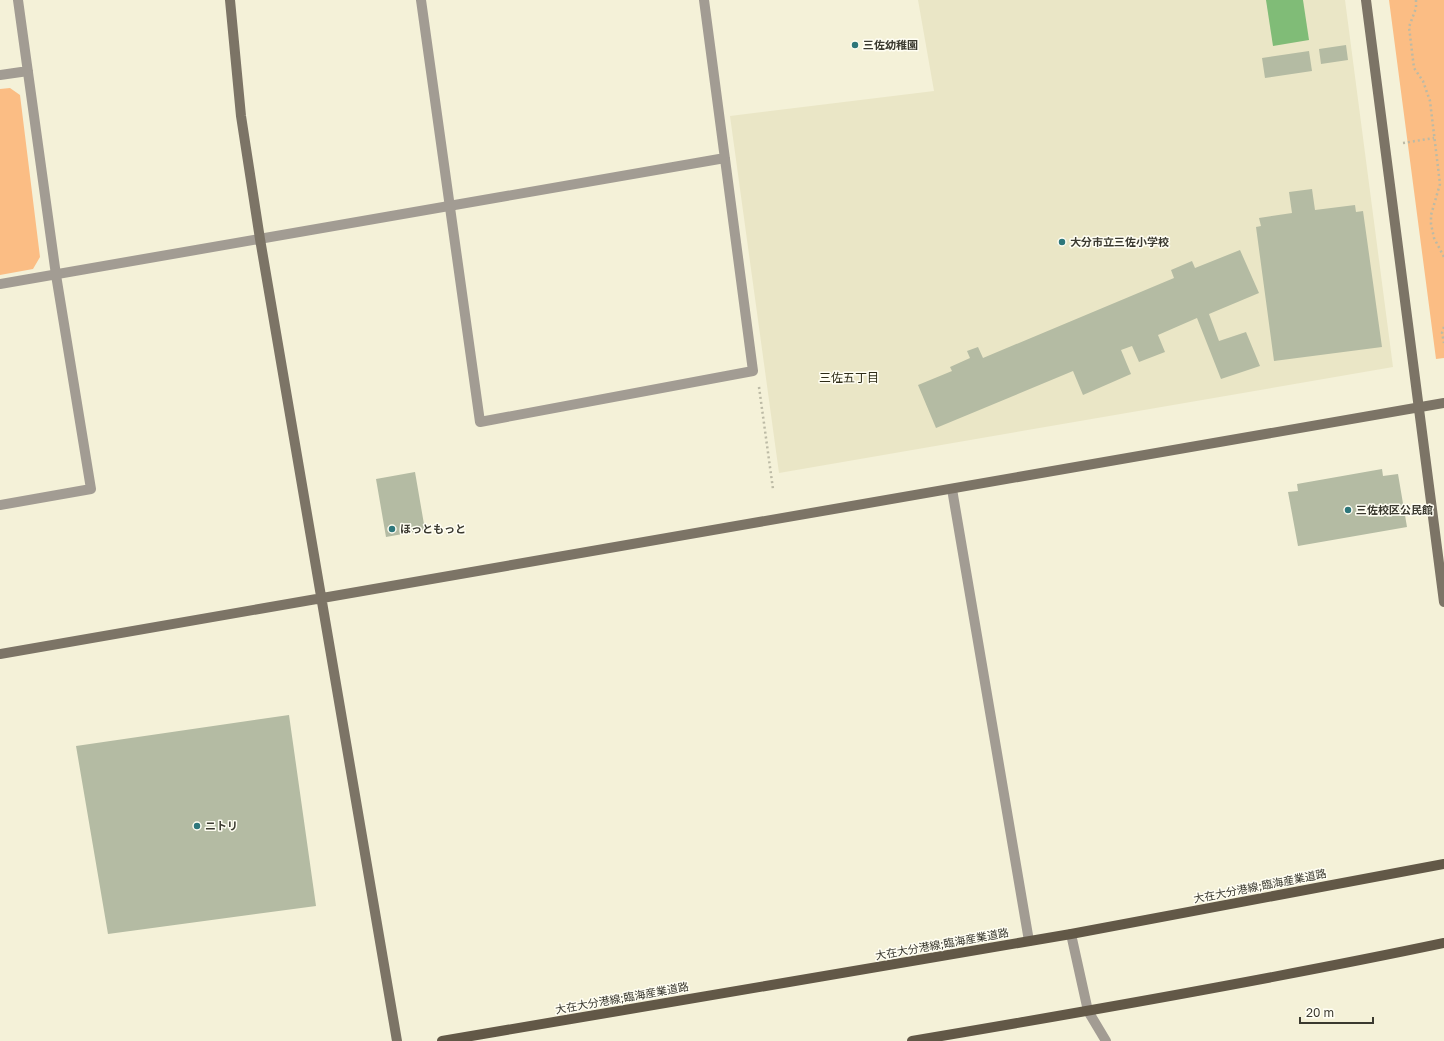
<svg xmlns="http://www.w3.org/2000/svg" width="1444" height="1041" viewBox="0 0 1444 1041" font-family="'Golos Text','Noto Sans JP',sans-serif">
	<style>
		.built { fill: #eae6c6 }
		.green { fill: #fbbd84 }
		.water { fill: #80bc77 }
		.building { fill: #b4bba3 }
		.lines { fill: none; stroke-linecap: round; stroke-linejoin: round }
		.path { stroke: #bcbaa5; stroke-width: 2.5; stroke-dasharray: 2 3; stroke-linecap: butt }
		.street { stroke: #a29c93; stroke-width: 10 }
		.secondary { stroke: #7c7466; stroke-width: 10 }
		.primary { stroke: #625847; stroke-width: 10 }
		.poi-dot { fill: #2e777b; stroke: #fffef3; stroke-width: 1.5 }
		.labels { text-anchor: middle; stroke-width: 3; stroke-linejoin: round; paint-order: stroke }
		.poi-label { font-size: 11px; font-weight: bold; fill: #3a392f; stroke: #fffef3; text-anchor: start }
		.street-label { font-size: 11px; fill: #3a392f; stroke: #fffef3 }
		.neighbourhood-label { font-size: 12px; fill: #2d2b16; stroke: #fffef3 }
	</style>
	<rect width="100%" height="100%" fill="#f4f1d8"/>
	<path class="built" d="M918,0H1345L1393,367L779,473L730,116L934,91Z"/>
	<path class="green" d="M1389,0H1444V358L1436,359Z
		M10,88L20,95L40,257L33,269L0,275V89Z"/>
	<path class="water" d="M1266,0H1303L1309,40L1273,46Z"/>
	<path class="building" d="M1346,45L1348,60L1321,64L1319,49Z
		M1309,51L1312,71L1265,78L1262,58Z
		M1312,189L1315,210L1355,205L1356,212L1363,211L1382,347L1274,361L1256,227L1261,226L1259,218L1292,213L1289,192Z
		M1240,250L1259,293L1209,314L1219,341L1246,332L1260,366L1221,379L1197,318L1158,335L1165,352L1139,362L1132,346L1121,350L1131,374L1083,395L1073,371L936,428L918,385L952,371L950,367L970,358L967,351L978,347L983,358L1174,278L1171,270L1192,261L1195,268Z
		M1382,469L1383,476L1398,474L1407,527L1298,546L1288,492L1298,491L1297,484Z
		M415,472L425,530L386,537L376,479Z
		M289,715L316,906L108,934L76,746Z"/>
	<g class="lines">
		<path class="path" d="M1416,0V8L1409,27L1414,68L1423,81L1430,101L1440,184L1431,215V224L1434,238L1444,257
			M1403,143L1434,138
			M1444,327L1442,333L1444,343
			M759,387L773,489"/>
		<path class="street" d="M421,0L480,422L753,371L704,0
			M0,75L28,71
			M0,284L725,158
			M952,489L1029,941
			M0,505L91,489L56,275L18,0
			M1071,934L1088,1011L1106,1041"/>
		<path class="secondary" d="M230,0L241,116L260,239L397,1041
			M1366,0L1444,602
			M0,654L1444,403"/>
		<path class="primary" d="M442,1041L1071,934L1444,864
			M912,1041C1090,1011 1268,980 1444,943"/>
	</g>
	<g class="poi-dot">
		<circle cx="855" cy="45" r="4"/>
		<circle cx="1062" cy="242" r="4"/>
		<circle cx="1348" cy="510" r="4"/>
		<circle cx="392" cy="529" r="4"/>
		<circle cx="197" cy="826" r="4"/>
	</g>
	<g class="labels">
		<g class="poi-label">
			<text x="863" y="49">三佐幼稚園</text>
			<text x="1070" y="246">大分市立三佐小学校</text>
			<text x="1356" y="514">三佐校区公民館</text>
			<text x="400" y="533">ほっともっと</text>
			<text x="205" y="830">ニトリ</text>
		</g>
		<g class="street-label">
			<text transform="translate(1260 886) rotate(-11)" y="4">大在大分港線;臨海産業道路</text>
			<text transform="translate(942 944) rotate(-10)" y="4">大在大分港線;臨海産業道路</text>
			<text transform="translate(622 998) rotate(-10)" y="4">大在大分港線;臨海産業道路</text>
		</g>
		<g class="neighbourhood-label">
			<text x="849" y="382">三佐五丁目</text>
		</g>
	</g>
	<path d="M1300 1017v6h73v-6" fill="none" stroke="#3a392f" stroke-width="2"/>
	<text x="1306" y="1017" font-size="12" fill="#3a392f" stroke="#fffef3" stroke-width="3" paint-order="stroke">20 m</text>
</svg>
